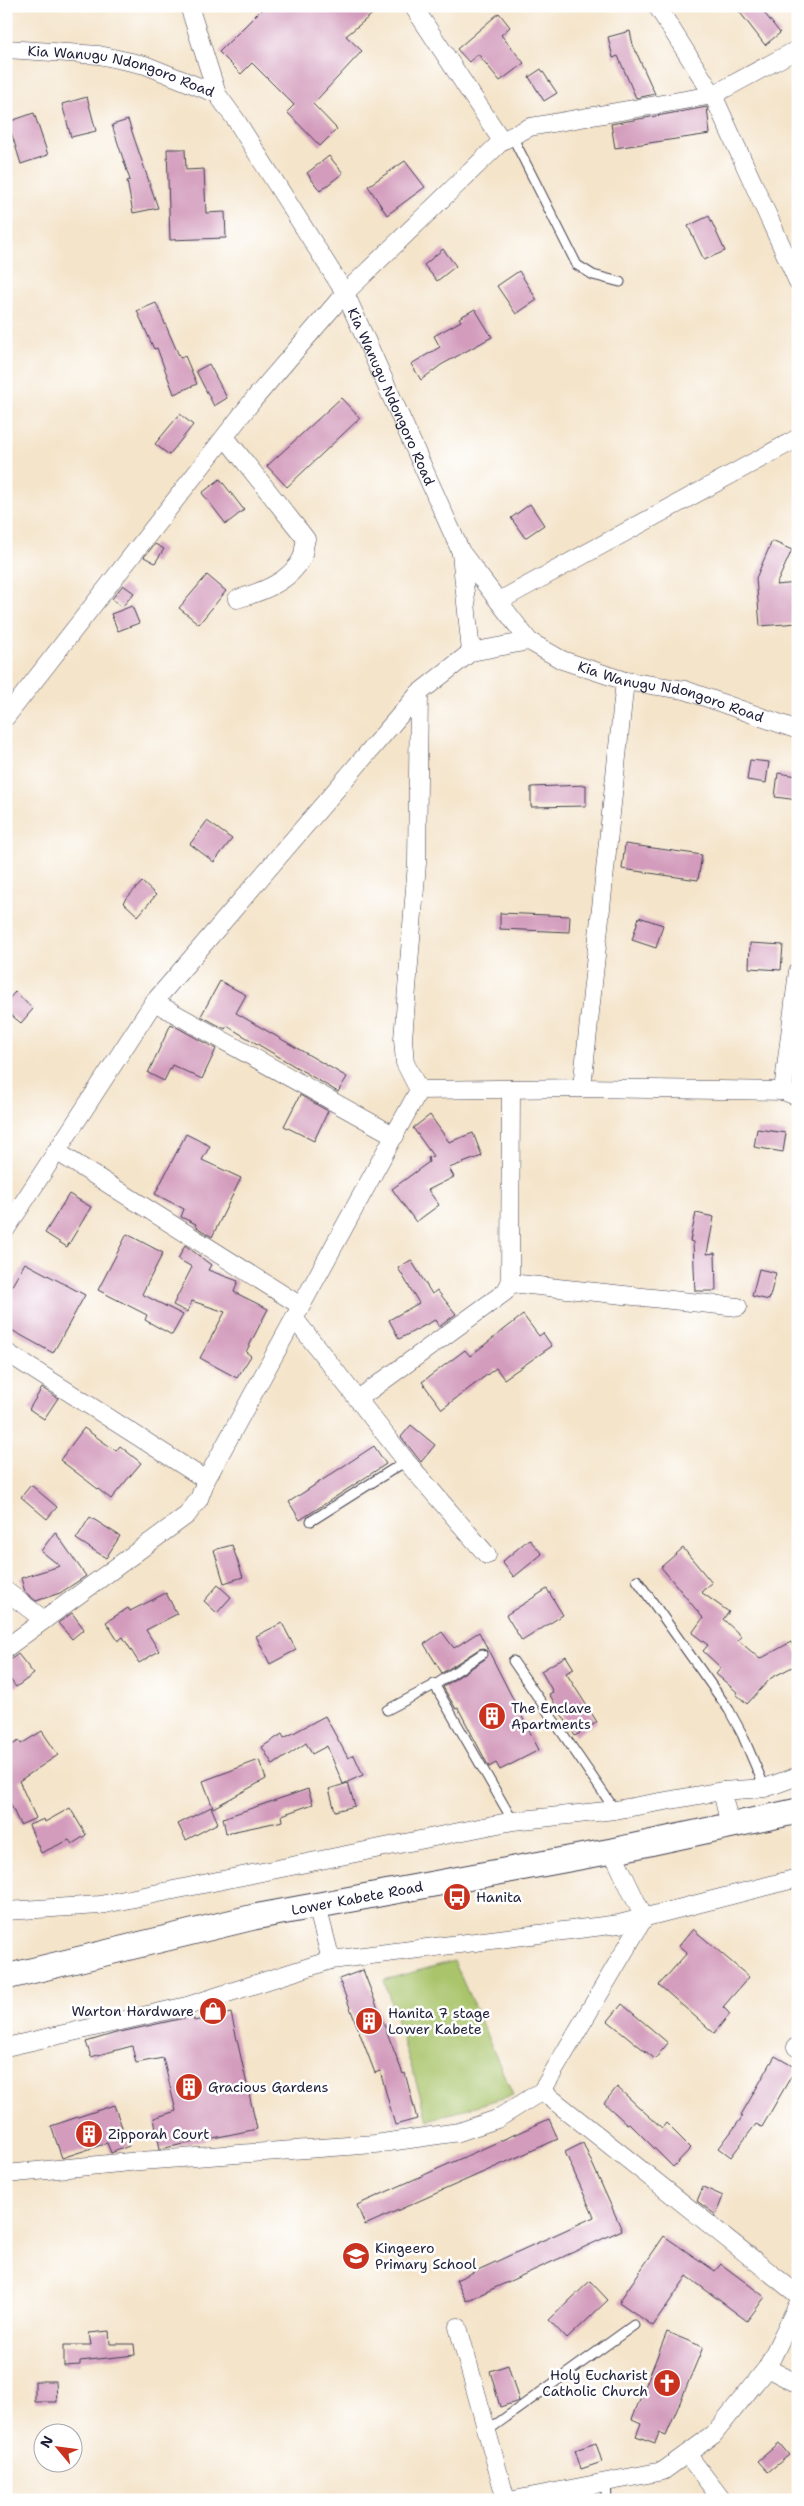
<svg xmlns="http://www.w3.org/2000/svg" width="804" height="2506" viewBox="0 0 804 2506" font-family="'Shantell Sans',sans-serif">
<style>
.green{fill:#a9c46a;stroke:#667352}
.building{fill:#d39bbc}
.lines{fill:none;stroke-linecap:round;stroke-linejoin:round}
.service-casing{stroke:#423f50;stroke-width:11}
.minor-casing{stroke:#423f50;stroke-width:19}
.secondary-casing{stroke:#423f50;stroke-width:27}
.service{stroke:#fff;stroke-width:9}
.minor{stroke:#fff;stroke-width:18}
.secondary{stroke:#fff;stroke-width:25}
.labels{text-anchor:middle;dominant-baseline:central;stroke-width:5;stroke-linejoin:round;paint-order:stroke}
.street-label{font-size:14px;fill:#22223b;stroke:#fff}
.poi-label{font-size:14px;fill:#22223b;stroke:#fff;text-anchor:start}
</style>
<rect width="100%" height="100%" fill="#fff"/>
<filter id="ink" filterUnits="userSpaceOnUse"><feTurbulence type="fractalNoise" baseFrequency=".02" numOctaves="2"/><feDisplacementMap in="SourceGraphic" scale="10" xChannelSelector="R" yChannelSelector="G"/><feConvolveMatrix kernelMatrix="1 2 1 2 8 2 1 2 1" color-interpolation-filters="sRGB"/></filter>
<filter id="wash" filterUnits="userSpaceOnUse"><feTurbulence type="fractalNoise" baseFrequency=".0096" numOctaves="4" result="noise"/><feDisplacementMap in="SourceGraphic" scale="20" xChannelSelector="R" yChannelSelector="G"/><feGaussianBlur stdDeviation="1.12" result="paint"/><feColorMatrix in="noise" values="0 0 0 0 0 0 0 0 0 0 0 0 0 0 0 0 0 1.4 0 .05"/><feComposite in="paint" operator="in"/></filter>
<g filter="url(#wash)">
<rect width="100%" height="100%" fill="#f4e4ca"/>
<polygon class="green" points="454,1961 513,2095 428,2120 384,1980"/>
<g id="blocks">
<g class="building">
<polygon points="265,6 382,6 346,36 362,51 313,104 337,129 320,146 287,112 294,105 252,63 241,74 219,52"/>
<polygon points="735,6 759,6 780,33 765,45"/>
<polygon points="499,13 510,27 501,35 524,63 500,81 478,54 469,62 457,49"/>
<polygon points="630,31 633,45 655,94 636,98 618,56 613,58 608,37"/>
<polygon points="541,69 557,93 544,101 529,77"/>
<polygon points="87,97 96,131 71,137 62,104"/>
<polygon points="707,107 710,134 615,148 611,124"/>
<polygon points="34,113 48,155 21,164 8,122"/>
<polygon points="128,120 158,208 133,213 127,181 130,180 112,125"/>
<polygon points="167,149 185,149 186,170 204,169 206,213 225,212 226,238 170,240"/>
<polygon points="329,156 343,173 320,191 307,173"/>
<polygon points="405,161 425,187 387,215 368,186"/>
<polygon points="709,216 725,251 704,260 688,226"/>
<polygon points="443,249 456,266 437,281 424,265"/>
<polygon points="519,271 537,300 516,314 497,286"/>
<polygon points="156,303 180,358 185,356 197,384 174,394 157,348 154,349 137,311"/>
<polygon points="475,309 492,337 441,365 421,380 411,364 440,347 434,336 461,321 459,318"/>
<polygon points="209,364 227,398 214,406 196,371"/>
<polygon points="341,398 360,418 287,487 267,466"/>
<polygon points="180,414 193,425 169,455 155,444"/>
<polygon points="220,479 244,510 226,524 202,493"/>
<polygon points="530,504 544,525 525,538 511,518"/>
<polygon points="772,541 792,550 776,585 798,583 798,623 760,626 756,578"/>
<polygon points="155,544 164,549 155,563 144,557"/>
<polygon points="207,575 226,591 199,624 179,608"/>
<polygon points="123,585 134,593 122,607 112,599"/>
<polygon points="132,606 139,623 118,631 111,614"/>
<polygon points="750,760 769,762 766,783 747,780"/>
<polygon points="778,773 798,776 798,800 775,797"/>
<polygon points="586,785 586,806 531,807 531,787"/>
<polygon points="207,821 232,839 214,862 190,844"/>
<polygon points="625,844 702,855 698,880 622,869"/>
<polygon points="142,882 156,895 138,916 123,902"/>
<polygon points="500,913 570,916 569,932 500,929"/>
<polygon points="639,917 663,925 656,948 632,940"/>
<polygon points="750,943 783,945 781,970 749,968"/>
<polygon points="220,981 246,995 236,1013 347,1077 338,1092 227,1026 225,1029 201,1016"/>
<polygon points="15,992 33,1009 21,1023 6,1011 6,1002"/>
<polygon points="171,1024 216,1049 202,1079 172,1065 164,1081 148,1073"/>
<polygon points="300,1095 328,1111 314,1141 284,1126"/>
<polygon points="430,1115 449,1142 473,1133 482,1156 449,1168 454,1177 428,1190 439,1205 416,1222 392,1189 429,1162 428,1158 433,1156 413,1128"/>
<polygon points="757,1129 786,1133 783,1152 754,1147"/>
<polygon points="186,1134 210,1146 202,1160 241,1178 212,1237 195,1226 196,1224 181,1217 184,1209 155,1194"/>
<polygon points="69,1194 91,1207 67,1247 45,1233"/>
<polygon points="696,1213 714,1217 707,1254 715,1253 716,1291 695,1291 693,1242 690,1241"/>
<polygon points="127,1234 163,1253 142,1294 183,1315 172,1335 145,1320 147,1315 98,1290"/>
<polygon points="185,1245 211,1265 208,1270 238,1281 234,1292 268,1309 246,1352 251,1356 237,1378 200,1358 225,1312 192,1301 187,1312 173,1305 192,1267 178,1259"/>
<polygon points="411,1260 432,1294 437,1290 456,1314 439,1327 435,1320 399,1339 389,1320 419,1303 398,1268"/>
<polygon points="25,1263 85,1295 53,1353 6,1327 6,1296"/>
<polygon points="759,1269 776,1273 769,1300 752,1296"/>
<polygon points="523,1315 539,1336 543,1333 552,1346 504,1379 496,1368 442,1409 422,1382 465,1350 470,1356"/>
<polygon points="42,1388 58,1398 44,1419 29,1409"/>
<polygon points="411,1425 435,1445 421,1462 401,1437"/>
<polygon points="84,1428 116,1451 120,1446 141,1463 111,1499 60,1460"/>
<polygon points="374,1446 386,1464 300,1520 289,1502"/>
<polygon points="31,1485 57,1507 47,1519 21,1497"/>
<polygon points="90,1517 120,1536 106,1558 76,1539"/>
<polygon points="55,1532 86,1576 60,1593 36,1601 25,1592 21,1578 60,1566 41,1551"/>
<polygon points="529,1539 542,1554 514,1577 502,1562"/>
<polygon points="232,1545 243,1577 224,1583 214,1550"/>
<polygon points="683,1548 712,1583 701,1592 729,1612 723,1619 741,1636 738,1640 760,1659 791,1642 798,1654 798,1664 771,1678 747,1704 736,1694 737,1692 716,1674 721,1668 703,1651 708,1645 692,1633 703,1618 661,1567"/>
<polygon points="218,1585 231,1597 217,1613 204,1601"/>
<polygon points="547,1589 563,1615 522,1641 506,1615"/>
<polygon points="166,1593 177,1614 146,1630 159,1651 139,1663 123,1637 118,1641 106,1622 128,1608 130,1611"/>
<polygon points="72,1613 84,1629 72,1639 58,1623"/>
<polygon points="282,1623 296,1650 270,1664 256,1636"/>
<polygon points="442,1632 454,1648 479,1632 539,1750 500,1770 496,1763 489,1767 458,1708 456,1709 443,1687 485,1659 487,1651 484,1648 479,1649 442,1673 424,1644"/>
<polygon points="18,1654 34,1674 16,1687 6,1674 6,1663"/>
<polygon points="566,1656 574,1669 566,1673 597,1722 575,1736 549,1694 553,1692 541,1671"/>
<polygon points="325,1716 348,1758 354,1755 363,1775 343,1784 327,1746 312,1754 306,1743 273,1765 262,1747 282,1734 284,1738"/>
<polygon points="42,1731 58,1755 19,1781 36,1818 20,1825 6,1794 6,1748 19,1741 21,1744"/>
<polygon points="259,1760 266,1779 213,1808 203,1781"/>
<polygon points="348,1783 355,1806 335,1811 329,1789"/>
<polygon points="308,1789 313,1804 282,1815 283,1821 226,1833 223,1818"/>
<polygon points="211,1807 218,1823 186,1840 178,1824"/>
<polygon points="70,1808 86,1835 72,1844 69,1840 41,1853 29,1825 44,1819 45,1822"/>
<polygon points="693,1929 749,1977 723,2007 730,2014 714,2033 659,1985 687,1953 679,1946"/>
<polygon points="363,1970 403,2074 405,2073 417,2119 395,2125 380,2071 375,2073 339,1979"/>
<polygon points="622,2004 668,2043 655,2059 608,2021"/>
<polygon points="231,2013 257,2129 160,2149 154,2118 176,2111 163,2058 136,2063 132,2046 91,2057 86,2042 116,2033 193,2016 194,2021"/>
<polygon points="775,2056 796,2068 762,2127 756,2124 731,2157 719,2148 743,2116 741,2115"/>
<polygon points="617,2087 662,2128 666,2123 691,2148 673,2167 629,2123 627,2124 604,2103"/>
<polygon points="114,2105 129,2146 111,2153 107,2143 62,2158 51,2126"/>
<polygon points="549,2119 558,2139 365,2225 357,2205"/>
<polygon points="583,2143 622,2230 466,2301 456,2280 594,2217 565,2152"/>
<polygon points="703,2187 723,2196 716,2215 697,2201"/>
<polygon points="664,2236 715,2271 721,2264 765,2297 747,2321 687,2276 653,2326 619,2302"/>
<polygon points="590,2281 608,2300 567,2339 549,2320"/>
<polygon points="109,2331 110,2344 134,2344 135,2355 80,2361 80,2365 64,2366 64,2345 91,2345 89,2333"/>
<polygon points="667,2332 703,2347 666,2436 659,2433 655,2443 636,2436 641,2423 632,2419"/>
<polygon points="508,2365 519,2401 500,2407 490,2371"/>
<polygon points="35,2381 56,2381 57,2402 35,2402"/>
<polygon points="596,2443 602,2462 581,2469 575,2450"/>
<polygon points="779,2443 789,2455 768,2472 758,2461"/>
</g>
</g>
</g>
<g filter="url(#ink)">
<use href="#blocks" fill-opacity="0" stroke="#423f50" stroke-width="1"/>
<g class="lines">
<g class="service-casing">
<g id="service">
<polyline points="512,136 577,265 593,275 620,282"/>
<polyline points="311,1521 406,1461"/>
<polyline points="637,1580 729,1710 742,1734 765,1788"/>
<polyline points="513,1661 615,1810"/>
<polyline points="434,1684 513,1821"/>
<polyline points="387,1710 438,1683 482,1654"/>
<polyline points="487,2431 634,2325"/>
<polyline points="606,2482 607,2500"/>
</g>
</g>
<g class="minor-casing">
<g id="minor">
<polyline points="189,6 217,94"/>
<polyline points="413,6 502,141"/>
<polyline points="657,6 713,95 798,282"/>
<polyline points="797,6 798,8"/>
<path id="s1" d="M 6,49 L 99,55 L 145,65 L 217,94 L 236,120 L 345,293 L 461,552 L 529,641 L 562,660 L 625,681 L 685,690 L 798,730"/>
<path d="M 225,437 L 306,539 C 304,545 304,553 302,558 C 290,582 261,592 237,599"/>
<polyline points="499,601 798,438"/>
<polyline points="471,652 529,641"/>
<polyline points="419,693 417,863 403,1039 405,1063 419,1090"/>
<polyline points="6,717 254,399 345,293 502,141 530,127 713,95 798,49"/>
<polyline points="154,1002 395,1136"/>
<polyline points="582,1088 625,681"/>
<polyline points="783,1091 798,971"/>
<polyline points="56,1151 301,1306"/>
<polyline points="6,1229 154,1002 419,693 471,652 461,553"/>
<polyline points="510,1283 738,1307"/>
<polyline points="294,1318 406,1461 487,1555"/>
<polyline points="6,1352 206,1480"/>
<polyline points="358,1399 505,1292 510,1283 511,1089"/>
<polyline points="6,1591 44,1620"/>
<polyline points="6,1648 187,1515 199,1499 206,1480 419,1090 582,1088 783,1091 798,1097"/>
<polyline points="730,1826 722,1791 765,1788 798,1776"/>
<polyline points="612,1851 644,1918 542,2091 798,2295"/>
<polyline points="317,1906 331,1960"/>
<polyline points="6,1911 100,1905 513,1821 615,1810 722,1791"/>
<polyline points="6,2047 187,2006 331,1960 619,1924 798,1878"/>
<polyline points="796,2047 798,2048"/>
<polyline points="6,2174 140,2161 375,2144 459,2132 497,2119 542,2091"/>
<polyline points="458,2327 506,2500"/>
<polyline points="767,2368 798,2384"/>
<polyline points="687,2454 722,2500"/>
<polyline points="514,2500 663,2471 713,2435 767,2368 798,2304"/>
</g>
</g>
<g class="secondary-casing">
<g id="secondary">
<path id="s2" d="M 6,1977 L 254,1917 L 612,1851 L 798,1811"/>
</g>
</g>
<use href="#service" class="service"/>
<use href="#minor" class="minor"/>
<use href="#secondary" class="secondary"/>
</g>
</g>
<defs>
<g id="building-disc" transform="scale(1.4375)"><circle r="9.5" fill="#c8321e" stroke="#fff"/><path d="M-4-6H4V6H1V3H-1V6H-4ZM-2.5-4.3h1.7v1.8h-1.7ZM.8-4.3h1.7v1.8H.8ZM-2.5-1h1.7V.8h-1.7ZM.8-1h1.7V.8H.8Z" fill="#fff"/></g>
<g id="bus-disc" transform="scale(1.4375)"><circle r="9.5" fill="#c8321e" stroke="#fff"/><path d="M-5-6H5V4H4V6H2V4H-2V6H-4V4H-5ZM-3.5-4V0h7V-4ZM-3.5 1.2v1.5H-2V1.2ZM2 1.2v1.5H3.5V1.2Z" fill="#fff"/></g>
<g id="shop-disc" transform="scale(1.4375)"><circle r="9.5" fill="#c8321e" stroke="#fff"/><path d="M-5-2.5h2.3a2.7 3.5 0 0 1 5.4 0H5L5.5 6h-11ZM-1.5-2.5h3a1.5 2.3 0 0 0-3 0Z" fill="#fff"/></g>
<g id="school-disc" transform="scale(1.4375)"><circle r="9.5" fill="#c8321e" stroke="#fff"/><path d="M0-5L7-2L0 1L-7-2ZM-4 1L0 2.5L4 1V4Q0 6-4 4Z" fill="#fff"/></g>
<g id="church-disc" transform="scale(1.4375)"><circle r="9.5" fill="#c8321e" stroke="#fff"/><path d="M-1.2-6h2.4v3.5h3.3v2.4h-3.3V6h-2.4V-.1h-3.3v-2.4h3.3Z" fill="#fff"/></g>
</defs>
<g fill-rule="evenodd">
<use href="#building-disc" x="492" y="1716"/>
<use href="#bus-disc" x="457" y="1897"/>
<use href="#shop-disc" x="213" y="2011"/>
<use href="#building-disc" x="369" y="2021"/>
<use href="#building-disc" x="189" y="2087"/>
<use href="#building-disc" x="89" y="2134"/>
<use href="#school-disc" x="356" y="2256"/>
<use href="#church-disc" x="667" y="2383"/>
</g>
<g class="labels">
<g class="street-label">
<text stroke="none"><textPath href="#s1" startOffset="118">Kia Wanugu Ndongoro Road</textPath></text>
<text stroke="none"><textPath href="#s1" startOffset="568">Kia Wanugu Ndongoro Road</textPath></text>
<text stroke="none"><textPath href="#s1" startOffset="1002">Kia Wanugu Ndongoro Road</textPath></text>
<text stroke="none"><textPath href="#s2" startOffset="360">Lower Kabete Road</textPath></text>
</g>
<g class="poi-label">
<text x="511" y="1708">The Enclave<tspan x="511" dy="16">Apartments</tspan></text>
<text x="476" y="1897">Hanita</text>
<text x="194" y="2011" text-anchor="end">Warton Hardware</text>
<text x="388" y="2013">Hanita 7 stage<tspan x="388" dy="16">Lower Kabete</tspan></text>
<text x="208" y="2087">Gracious Gardens</text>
<text x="108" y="2134">Zipporah Court</text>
<text x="375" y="2248">Kingeero<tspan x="375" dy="16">Primary School</tspan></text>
<text x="648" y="2375" text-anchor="end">Holy Eucharist<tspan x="648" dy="16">Catholic Church</tspan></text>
</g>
</g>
<rect width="804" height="2506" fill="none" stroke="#fff" stroke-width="25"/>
<g transform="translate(58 2448) rotate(299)"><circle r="24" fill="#ffffff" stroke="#a7a7b1"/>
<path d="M0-4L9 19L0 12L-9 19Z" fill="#c8321e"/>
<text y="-8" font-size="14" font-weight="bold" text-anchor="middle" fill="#22223b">N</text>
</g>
</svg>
